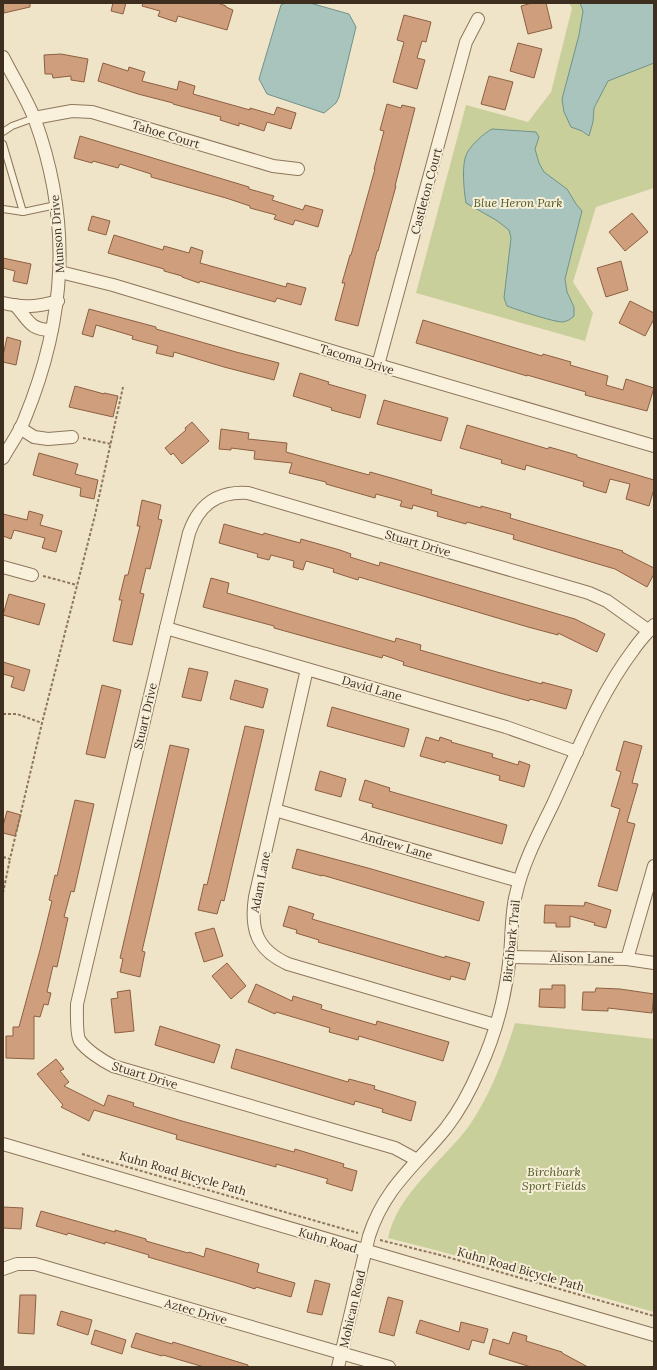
<svg xmlns="http://www.w3.org/2000/svg" width="657" height="1370" viewBox="0 0 657 1370" font-family="Lora,serif">
<style>
.green{fill:#c9cf9b}
.water{fill:#a9c4bc;stroke:#6f938a}
.building{fill:#cf9f7d;stroke:#8d5f41}
.lines{fill:none;stroke-linecap:round;stroke-linejoin:round}
.lane-casing{stroke:#8d765c;stroke-width:8}
.street-casing{stroke:#8d765c;stroke-width:14}
.path{stroke:#8d765c;stroke-width:2;stroke-dasharray:3 2;stroke-linecap:butt}
.lane{stroke:#faf1dc;stroke-width:6}
.street{stroke:#faf1dc;stroke-width:12}
.labels{text-anchor:middle;dominant-baseline:central;stroke-width:4;stroke-linejoin:round;paint-order:stroke}
.street-label{font-size:12px;fill:#3d2e20;stroke:#f7eed8}
.park-label{font-size:12px;font-style:italic;fill:#4d5a26;stroke:#f7eed8}
</style>
<rect width="100%" height="100%" fill="#f0e4c8"/>
<g class="green">
<polygon points="569,3 654,3 654,188 596,207 573,282 593,313 585,341 416,293 466,105 528,122 551,92 572,8"/>
<path d="M 515,1023 L 654,1039 L 654,1312 L 439,1251 L 388,1238 C 397,1194 443,1161 469,1126 C 490,1095 504,1059 515,1023 Z"/>
</g>
<g class="water">
<polygon points="285,3 310,3 349,14 356,27 339,97 336,103 324,113 267,94 259,79 281,5"/>
<polygon points="580,3 654,3 654,63 608,81 594,108 593,122 589,136 582,131 571,127 564,112 562,99 579,35 583,11"/>
<path d="M 492,129 L 536,132 L 539,137 L 535,149 L 539,163 L 544,172 L 567,189 L 576,204 L 582,211 L 565,279 L 567,292 L 574,307 L 574,316 C 571,319 568,321 563,322 C 553,322 518,310 507,306 L 504,298 L 511,238 L 509,230 L 496,220 L 466,203 C 464,191 461,164 467,153 C 472,144 483,134 492,129 Z"/>
</g>
<g class="building">
<polygon points="3,3 30,3 30,7 4,13"/>
<polygon points="113,3 126,3 123,14 111,11"/>
<polygon points="143,3 218,3 226,6 226,7 233,10 227,30 178,16 176,22 158,16 160,11 142,6"/>
<polygon points="532,3 546,3 552,28 528,34 521,6"/>
<polygon points="404,15 431,22 426,42 422,41 417,58 425,60 417,89 393,82 404,42 397,40"/>
<polygon points="518,43 542,49 534,78 510,71"/>
<polygon points="61,54 88,59 84,82 71,80 71,76 53,78 52,74 45,74 44,55"/>
<polygon points="103,63 128,71 129,67 145,72 142,81 177,90 179,81 195,86 193,94 250,110 250,108 274,115 277,107 296,113 291,129 267,122 264,131 239,123 239,126 220,120 221,117 173,104 173,103 138,94 98,81"/>
<polygon points="489,76 513,82 505,110 481,104"/>
<polygon points="387,104 401,108 402,105 415,108 395,186 396,186 378,251 377,251 358,326 335,320 345,283 342,283 350,255 351,255 375,169 374,169 384,131 380,130"/>
<polygon points="80,136 249,187 249,189 274,196 272,200 303,210 305,205 323,210 318,227 295,220 293,225 274,219 276,215 250,208 250,206 226,198 151,177 151,174 120,164 118,168 93,161 92,163 74,158"/>
<polygon points="632,213 648,232 625,251 609,232"/>
<polygon points="92,216 110,221 106,235 88,230"/>
<polygon points="114,235 163,250 164,246 189,253 191,247 203,251 200,263 286,287 287,283 306,288 301,305 277,298 275,302 200,281 199,283 182,277 182,276 164,271 164,269 108,253"/>
<polygon points="3,258 31,264 27,284 13,281 15,271 3,268"/>
<polygon points="621,261 628,290 606,297 597,268"/>
<polygon points="630,301 654,313 654,319 645,336 619,323"/>
<polygon points="89,309 156,327 156,329 236,352 279,363 274,380 224,367 174,352 173,357 156,353 158,346 132,339 133,336 96,325 93,337 82,334"/>
<polygon points="423,320 542,356 543,354 571,362 570,365 608,376 606,385 623,390 626,379 654,388 647,411 585,395 586,392 527,375 527,376 416,343"/>
<polygon points="7,337 21,341 16,365 3,362 3,356"/>
<polygon points="300,373 329,382 328,384 366,395 360,418 331,410 332,408 293,396"/>
<polygon points="75,386 104,394 104,393 118,396 113,417 69,407"/>
<polygon points="384,400 448,418 441,441 377,424"/>
<polygon points="192,422 209,441 182,464 173,453 171,455 165,448 186,430 185,428"/>
<polygon points="467,425 548,449 549,447 577,455 577,457 654,480 654,489 649,506 626,499 630,484 610,479 606,493 583,486 584,482 526,465 525,470 501,463 502,460 460,448"/>
<polygon points="221,429 249,433 248,439 287,443 286,452 369,475 370,472 395,479 432,490 431,494 481,508 481,506 511,514 510,518 623,551 622,552 654,568 654,574 647,587 615,569 513,539 514,535 467,522 466,524 437,516 438,512 413,505 412,509 400,506 402,501 376,494 375,498 326,484 326,482 289,473 292,463 254,459 255,451 231,448 231,450 219,449"/>
<polygon points="39,453 78,464 75,474 98,480 94,499 80,496 81,488 33,475"/>
<polygon points="142,500 161,505 158,519 162,520 150,569 146,568 140,593 144,594 132,645 113,641 122,600 119,600 125,575 128,575 140,526 137,526"/>
<polygon points="29,511 43,515 40,525 62,531 56,552 42,548 45,538 14,530 11,539 3,536 3,514 27,520"/>
<polygon points="224,524 263,535 264,533 300,543 301,539 340,550 351,554 350,557 379,566 380,562 575,619 605,634 597,652 558,633 558,635 528,627 359,577 358,580 333,572 334,569 306,561 303,570 293,567 294,561 271,555 269,560 257,557 258,554 219,543"/>
<polygon points="211,578 229,583 227,593 395,642 396,638 421,645 420,650 497,672 542,684 542,682 572,690 566,709 530,699 529,701 500,693 403,665 404,662 383,655 382,658 274,628 274,626 203,607"/>
<polygon points="9,594 45,604 39,625 3,615"/>
<polygon points="3,662 30,670 24,691 11,687 14,677 3,674"/>
<polygon points="189,668 208,672 201,701 182,697"/>
<polygon points="235,680 268,689 263,708 230,699"/>
<polygon points="102,685 121,690 105,758 86,754"/>
<polygon points="332,707 409,729 404,747 327,726"/>
<polygon points="245,726 264,730 224,901 221,900 217,914 198,910 204,884 207,885"/>
<polygon points="426,737 439,741 440,737 452,741 451,742 493,754 492,757 518,765 519,761 530,765 524,787 499,780 500,776 446,761 445,763 420,756"/>
<polygon points="624,741 642,746 632,783 638,784 627,822 635,824 617,891 598,886 620,809 611,806 621,772 616,770"/>
<polygon points="170,745 189,749 142,951 145,952 140,977 120,972 123,959 120,958"/>
<polygon points="320,771 346,779 341,797 315,790"/>
<polygon points="365,780 390,788 389,791 507,825 502,844 372,807 373,804 359,800"/>
<polygon points="75,800 94,804 74,892 71,891 64,917 68,918 57,967 53,966 47,992 51,993 48,1005 44,1004 40,1017 34,1016 34,1059 6,1058 6,1036 13,1036 13,1027 19,1027 40,950 52,901 49,900 55,875 57,876"/>
<polygon points="7,811 21,815 15,836 3,833 3,826"/>
<polygon points="297,849 368,868 484,902 479,921 322,875 322,876 292,868"/>
<polygon points="585,902 611,910 606,928 594,925 595,923 570,916 570,927 556,927 556,923 544,923 545,905 584,906"/>
<polygon points="289,906 314,914 312,919 445,958 445,956 470,963 465,980 451,976 450,980 318,942 319,940 296,933 297,930 283,926"/>
<polygon points="214,928 223,956 204,962 195,933"/>
<polygon points="227,963 246,986 231,999 212,976"/>
<polygon points="256,984 292,1001 293,996 322,1005 321,1009 376,1025 377,1021 449,1042 443,1061 359,1036 358,1040 329,1032 330,1028 276,1012 275,1014 248,1002"/>
<polygon points="552,985 565,985 565,1008 539,1007 540,989 552,989"/>
<polygon points="596,988 620,989 654,994 652,1013 608,1008 608,1011 582,1010 583,992 595,992"/>
<polygon points="130,990 134,1031 115,1033 111,999 118,998 117,992"/>
<polygon points="160,1026 220,1045 214,1063 155,1045"/>
<polygon points="236,1049 348,1082 349,1079 375,1086 374,1089 416,1102 411,1121 382,1112 383,1109 355,1101 354,1105 231,1068"/>
<polygon points="56,1059 64,1069 60,1071 69,1082 64,1086 104,1106 108,1095 134,1103 133,1106 182,1121 294,1152 295,1149 344,1164 343,1167 357,1171 352,1191 326,1183 328,1179 276,1164 276,1167 176,1139 177,1135 94,1110 89,1121 61,1107 63,1105 37,1074"/>
<polygon points="3,1207 23,1208 21,1229 3,1228"/>
<polygon points="41,1211 115,1232 115,1230 146,1239 146,1241 188,1253 189,1252 204,1257 206,1248 259,1264 257,1272 295,1283 291,1297 256,1287 255,1289 237,1283 148,1257 149,1255 105,1242 105,1244 68,1233 67,1235 36,1226"/>
<polygon points="315,1280 330,1284 322,1315 307,1312"/>
<polygon points="20,1295 36,1295 34,1334 18,1333"/>
<polygon points="388,1297 403,1301 394,1336 379,1332"/>
<polygon points="61,1311 92,1320 88,1335 57,1325"/>
<polygon points="420,1320 459,1332 461,1322 488,1329 484,1343 472,1340 469,1350 416,1333"/>
<polygon points="95,1330 126,1340 122,1354 91,1344"/>
<polygon points="513,1332 527,1336 526,1341 562,1352 562,1353 588,1367 531,1367 489,1354 493,1339 509,1344"/>
<polygon points="136,1333 172,1344 173,1342 248,1365 248,1367 204,1367 163,1355 162,1356 131,1347"/>
</g>
<g class="lines">
<g class="lane-casing">
<g id="lane">
<polyline points="3,132 12,126 34,118"/>
<polyline points="3,144 23,212"/>
<polyline points="3,209 23,212 56,205"/>
</g>
</g>
<g class="street-casing">
<g id="street">
<path d="M 3,57 C 13,77 27,99 35,120 C 72,222 66,318 25,418 C 20,432 10,445 3,458"/>
<polyline points="34,118 72,111 92,112 273,166 298,169"/>
<polyline points="60,272 113,285 378,365 654,446"/>
<path d="M 3,303 C 24,308 37,307 58,301"/>
<path d="M 15,305 C 29,320 29,330 52,330"/>
<polyline points="378,365 466,42 478,19"/>
<polyline points="20,428 34,437 48,439 72,437"/>
<polyline points="3,567 32,575"/>
<polyline points="166,628 506,727 577,752"/>
<path d="M 307,669 L 255,897 C 250,930 257,950 288,964 L 495,1025"/>
<polyline points="275,810 519,881"/>
<polyline points="510,957 627,959 654,963"/>
<polyline points="627,959 654,866"/>
<polyline points="3,1144 654,1335"/>
<path d="M 417,1160 L 395,1148 L 113,1066 C 103,1061 86,1050 80,1041 C 76,1035 77,1012 77,1004 L 166,628 L 189,533 C 199,504 218,491 248,493 L 589,593 L 607,601 L 649,631"/>
<polyline points="3,1269 17,1264 35,1264 389,1367"/>
<path d="M 338,1367 L 369,1236 C 385,1187 415,1166 446,1128 C 460,1110 471,1089 480,1068 C 496,1033 506,994 510,955 C 512,935 511,913 516,894 C 523,862 539,833 553,804 C 577,752 599,695 634,649 C 640,640 647,633 654,625"/>
</g>
</g>
<g class="path">
<polyline points="83,438 111,444"/>
<polyline points="43,576 77,585"/>
<polyline points="3,714 17,714 42,723"/>
<polyline points="3,857 10,859 42,723 95,515 123,387"/>
<polyline points="3,893 10,859"/>
<polyline points="82,1154 358,1233"/>
<polyline points="380,1240 440,1255 654,1316"/>
</g>
<use href="#lane" class="lane"/>
<use href="#street" class="street"/>
</g>
<g class="labels">
<g class="street-label">
<text transform="translate(166 134) rotate(17)">Tahoe Court</text>
<text transform="translate(426 191) rotate(-75)">Castleton Court</text>
<text transform="translate(57 234) rotate(-94)">Munson Drive</text>
<text transform="translate(357 359) rotate(17)">Tacoma Drive</text>
<text transform="translate(418 543) rotate(16)">Stuart Drive</text>
<text transform="translate(372 688) rotate(16)">David Lane</text>
<text transform="translate(145 716) rotate(-77)">Stuart Drive</text>
<text transform="translate(397 845) rotate(16)">Andrew Lane</text>
<text transform="translate(260 882) rotate(-79)">Adam Lane</text>
<text transform="translate(511 941) rotate(-84)">Birchbark Trail</text>
<text transform="translate(582 958) rotate(1)">Alison Lane</text>
<text transform="translate(145 1075) rotate(17)">Stuart Drive</text>
<text transform="translate(183 1173) rotate(16)">Kuhn Road Bicycle Path</text>
<text transform="translate(328 1240) rotate(17)">Kuhn Road</text>
<text transform="translate(521 1269) rotate(16)">Kuhn Road Bicycle Path</text>
<text transform="translate(352 1309) rotate(-77)">Mohican Road</text>
<text transform="translate(196 1311) rotate(16)">Aztec Drive</text>
</g>
<g class="park-label">
<text x="518" y="202">Blue Heron Park</text>
<text x="554" y="1171">Birchbark<tspan x="554" dy="14">Sport Fields</tspan></text>
</g>
</g>
<rect width="657" height="1370" fill="none" stroke="#3d2e20" stroke-width="8"/>
</svg>
